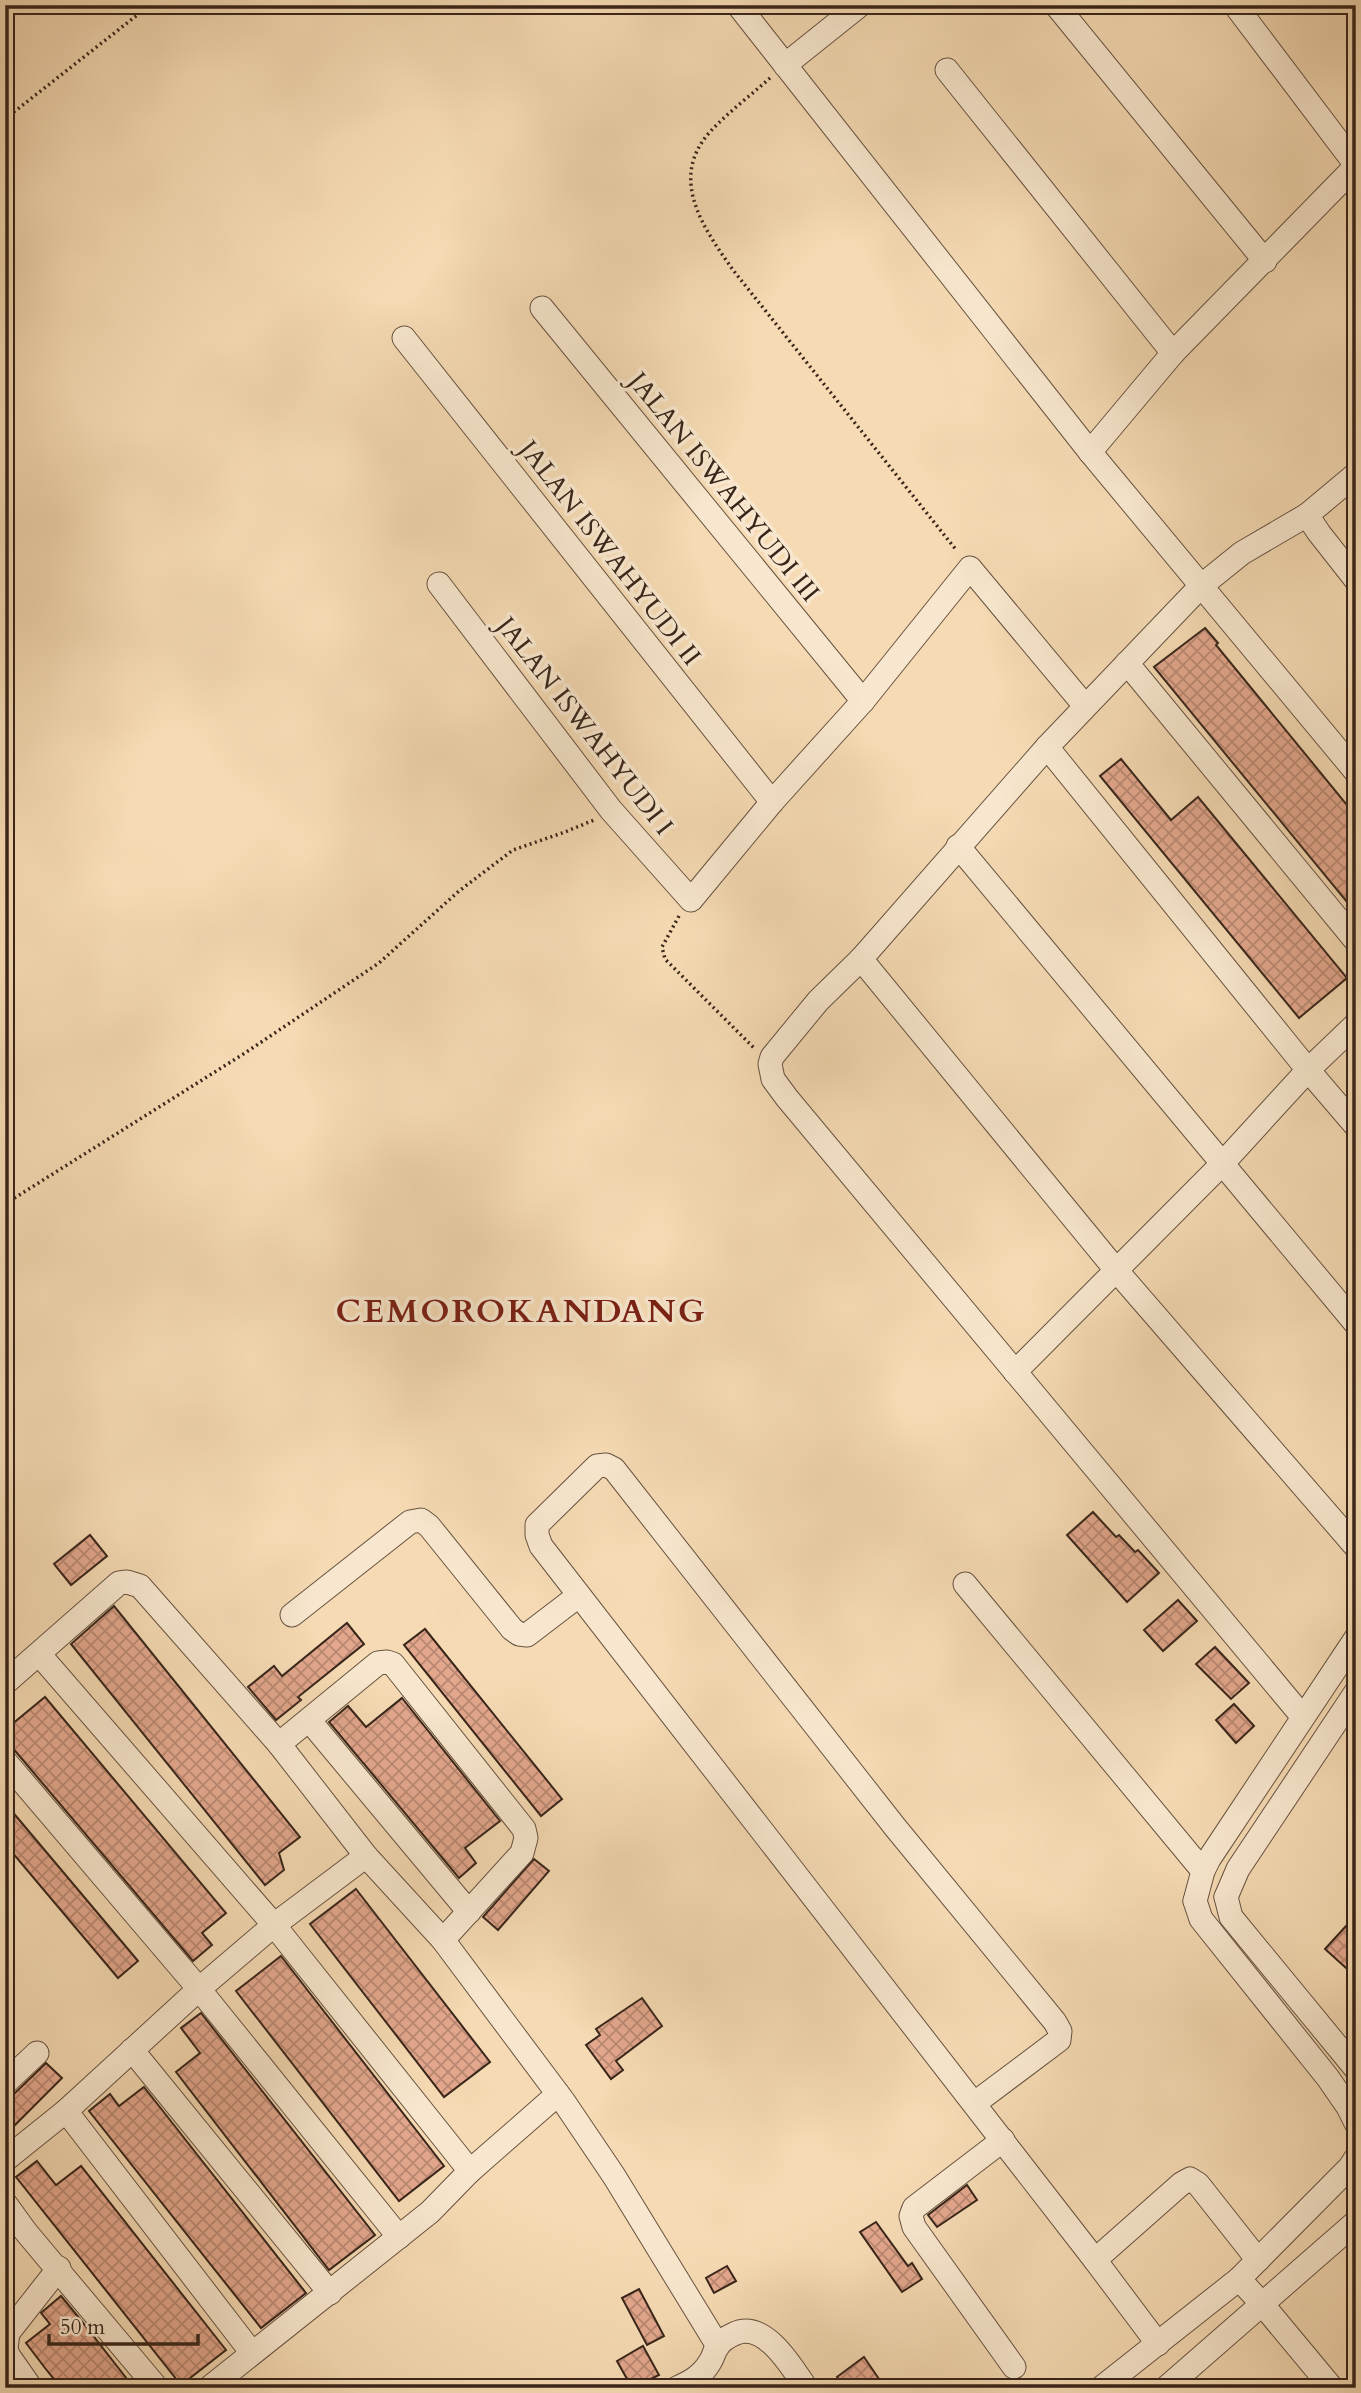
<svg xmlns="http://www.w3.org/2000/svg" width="1361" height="2393" viewBox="0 0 1361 2393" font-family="Cardo,serif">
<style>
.building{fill:url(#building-cross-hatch);stroke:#38251a;stroke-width:2}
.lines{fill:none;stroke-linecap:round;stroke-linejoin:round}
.minor-casing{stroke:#675240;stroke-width:25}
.path{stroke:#38251a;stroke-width:3.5;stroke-dasharray:2 3.5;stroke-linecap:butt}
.minor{stroke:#f8e7ce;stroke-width:23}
.labels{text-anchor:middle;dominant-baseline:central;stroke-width:7;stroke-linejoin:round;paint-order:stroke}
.street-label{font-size:26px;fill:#38251a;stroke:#f8e7ce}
.district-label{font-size:33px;font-weight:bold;letter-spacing:2px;fill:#7a1f14;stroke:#f8e7ce}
</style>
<defs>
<pattern id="building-cross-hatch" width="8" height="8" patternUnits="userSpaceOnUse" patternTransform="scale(1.75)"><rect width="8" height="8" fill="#e3a78d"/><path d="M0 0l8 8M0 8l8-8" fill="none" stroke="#b98872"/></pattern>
</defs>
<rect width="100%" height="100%" fill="#f5dab3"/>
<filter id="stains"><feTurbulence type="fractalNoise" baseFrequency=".00286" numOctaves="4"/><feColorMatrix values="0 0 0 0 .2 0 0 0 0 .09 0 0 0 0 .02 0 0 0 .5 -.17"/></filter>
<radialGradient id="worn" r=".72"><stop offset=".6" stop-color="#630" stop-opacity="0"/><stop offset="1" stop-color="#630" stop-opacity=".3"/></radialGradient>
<g class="building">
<polygon points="1205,628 1218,643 1216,645 1356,816 1356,913 1154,667"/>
<polygon points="1121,759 1171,820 1198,797 1347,978 1299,1018 1100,776"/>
<polygon points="1093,1512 1116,1537 1119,1535 1135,1552 1138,1550 1159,1573 1127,1602 1067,1535"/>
<polygon points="90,1535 107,1556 71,1585 54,1564"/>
<polygon points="1178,1600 1197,1621 1163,1651 1144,1630"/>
<polygon points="114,1606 300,1837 279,1853 284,1870 265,1885 71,1644"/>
<polygon points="347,1623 364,1644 298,1697 301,1700 276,1720 248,1687 274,1666 282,1676"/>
<polygon points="425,1629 562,1799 541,1816 404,1645"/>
<polygon points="1215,1647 1249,1683 1231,1699 1196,1664"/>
<polygon points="45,1697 226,1913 202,1933 212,1945 193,1961 5,1739 5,1730"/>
<polygon points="402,1698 500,1821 465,1848 476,1863 459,1878 329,1722 348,1706 366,1727"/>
<polygon points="1234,1704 1254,1726 1236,1743 1216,1720"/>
<polygon points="5,1803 138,1961 118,1978 5,1844"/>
<polygon points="534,1859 549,1871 498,1930 483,1917"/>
<polygon points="356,1889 490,2062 444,2097 310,1924"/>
<polygon points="1356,1915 1356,1977 1325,1949"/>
<polygon points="281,1956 444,2166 399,2201 236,1991"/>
<polygon points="642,1998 662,2026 616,2061 623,2070 611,2079 586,2045 600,2035 596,2029"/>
<polygon points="201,2013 375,2235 329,2270 176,2072 200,2053 181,2028"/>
<polygon points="46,2063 62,2078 5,2135 5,2097 15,2093"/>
<polygon points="144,2087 306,2293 261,2328 89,2111 110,2094 119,2106"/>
<polygon points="37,2161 56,2185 81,2166 226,2350 181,2385 16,2177"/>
<polygon points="967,2185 977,2200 937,2227 928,2215"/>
<polygon points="876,2222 908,2266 912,2263 922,2279 902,2292 860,2232"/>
<polygon points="727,2266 736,2281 714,2293 706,2278"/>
<polygon points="639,2289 664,2336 647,2345 622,2298"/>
<polygon points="61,2296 80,2319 134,2388 61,2388 45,2368 26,2343 50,2324 41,2313"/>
<polygon points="643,2346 659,2375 632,2388 617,2361"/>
<polygon points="864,2357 879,2379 867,2388 844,2388 837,2377"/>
</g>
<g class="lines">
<g class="minor-casing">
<g id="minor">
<polyline points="738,5 1090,452 1356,772"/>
<polyline points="1056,5 1265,261"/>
<polyline points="1235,5 1356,165"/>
<polyline points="785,65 860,5"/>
<polyline points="947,70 1173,353"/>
<polyline points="542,308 863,701"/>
<polyline points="404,338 772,802"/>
<polyline points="1090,452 1173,353 1356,166"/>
<polyline points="1356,474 1307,515 1319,533 1356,580"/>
<polyline points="439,584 611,810 691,900 772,802 863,701 970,568 1085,706"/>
<polyline points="1127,663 1356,941"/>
<polyline points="1047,747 1308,1070 1356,1126"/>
<polyline points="958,846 1356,1324"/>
<polyline points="861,959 1116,1270 1356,1547"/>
<polyline points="1015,1372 1223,1163 1308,1070 1356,1024"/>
<polyline points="965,1584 1203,1871"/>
<polyline points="292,1615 410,1522 421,1520 429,1526 512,1629 519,1634 527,1635 578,1596"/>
<polyline points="39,1654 274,1925 470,2171"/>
<polyline points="5,1683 119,1583 127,1582 140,1586 279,1744 366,1856 443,1940 564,2102 614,2176 718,2346"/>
<polyline points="1302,1716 787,1098 773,1079 770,1064 772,1057 818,1001 861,959 1047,747 1201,586 1242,553 1307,515"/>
<polyline points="309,1720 469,1912"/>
<polyline points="279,1744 378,1663 387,1662 393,1664 524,1829 526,1838 522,1853 443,1940"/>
<polyline points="5,1761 199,1989 274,1925 366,1856"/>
<polyline points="1226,1897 1238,1869 1356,1692"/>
<polyline points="1226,1897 1231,1917 1356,2069"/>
<polyline points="1195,1901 1203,1871 1209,1859 1356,1638"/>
<polyline points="1195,1901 1201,1919 1328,2078 1348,2107 1356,2123"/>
<polyline points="132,2050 330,2293"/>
<polyline points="5,2083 37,2053"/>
<polyline points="975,2103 1059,2040 1060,2031 1055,2022 895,1827 614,1469 606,1465 597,1466 537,1525 537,1535 541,1546 1095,2260"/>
<polyline points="66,2111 252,2353"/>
<polyline points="1003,2140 914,2208 911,2216 914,2227 1014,2367"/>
<polyline points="5,2160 66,2111 199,1989 399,2237"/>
<polyline points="5,2203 26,2232 157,2388"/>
<polyline points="1239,2279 1263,2305 1332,2388"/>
<polyline points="1158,2344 1095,2260 1181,2184 1190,2179 1198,2184 1258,2260"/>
<polyline points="31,2388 8,2355 6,2348 8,2333 59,2268"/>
<polyline points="209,2388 430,2212 470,2171 558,2094"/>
<path d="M 677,2388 C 690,2382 702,2376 710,2362 C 713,2358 714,2352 717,2347 C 721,2341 727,2337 734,2334 C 764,2319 792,2367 806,2388"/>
<polyline points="1101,2388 1239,2279 1350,2167 1356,2158"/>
<polyline points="1166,2388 1356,2222"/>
</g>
</g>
<g class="path">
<path d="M 770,78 C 750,96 727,113 709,133 C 668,180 705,230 733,270 L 957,551"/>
<polyline points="5,119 150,5"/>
<polyline points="679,916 662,947 665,959 754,1048"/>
<polyline points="5,1204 245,1053 379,963 459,891 513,850 565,832 594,820"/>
</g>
<use href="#minor" class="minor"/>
</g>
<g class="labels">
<g class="street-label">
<text transform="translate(724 487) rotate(51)">JALAN ISWAHYUDI III</text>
<text transform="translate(610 553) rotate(52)">JALAN ISWAHYUDI II</text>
<text transform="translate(585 726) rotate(52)">JALAN ISWAHYUDI I</text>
</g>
<g class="district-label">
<text x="521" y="1311">CEMOROKANDANG</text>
</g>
</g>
<rect width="1361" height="2393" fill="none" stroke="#f5dab3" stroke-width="28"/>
<rect x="7" y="7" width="1347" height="2379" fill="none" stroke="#38251a" stroke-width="3.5"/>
<rect x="14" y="14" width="1333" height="2365" fill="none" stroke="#38251a" stroke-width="2"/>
<path d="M49 2334v10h149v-10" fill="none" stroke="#38251a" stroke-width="3.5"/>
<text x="60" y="2334" font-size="21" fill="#38251a" stroke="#f8e7ce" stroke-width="5" paint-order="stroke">50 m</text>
<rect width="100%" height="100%" filter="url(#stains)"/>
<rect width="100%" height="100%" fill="url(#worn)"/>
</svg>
